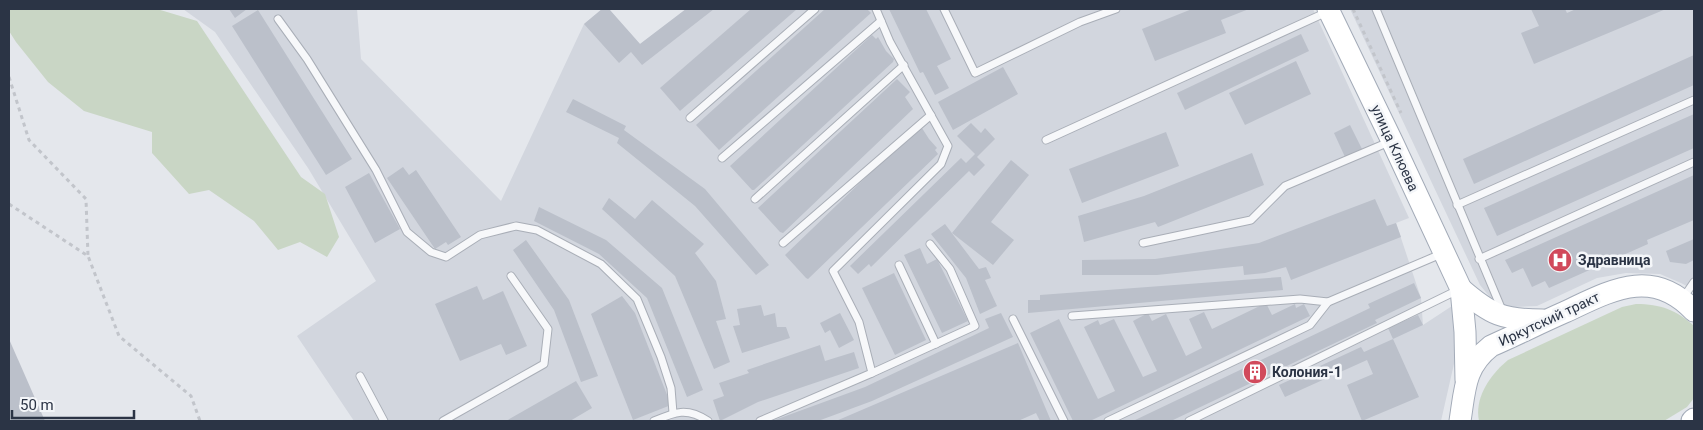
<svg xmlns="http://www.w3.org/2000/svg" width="1703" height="430" viewBox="0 0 1703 430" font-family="Roboto,sans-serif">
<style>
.built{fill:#d2d6de}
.green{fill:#c9d6c5}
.building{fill:#bbc0ca}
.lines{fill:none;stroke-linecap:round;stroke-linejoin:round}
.lane-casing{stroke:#a9aeb7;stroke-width:9}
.primary-casing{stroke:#a3abb8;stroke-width:23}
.path{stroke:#c2c5cb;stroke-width:3;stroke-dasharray:4 4;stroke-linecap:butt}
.lane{stroke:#f7f8fa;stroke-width:7}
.primary{stroke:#fff;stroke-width:21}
.labels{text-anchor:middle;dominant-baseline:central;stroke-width:5;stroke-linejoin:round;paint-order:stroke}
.street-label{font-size:14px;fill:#2b3445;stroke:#f4f6f9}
.poi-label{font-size:14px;font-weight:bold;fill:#2b3445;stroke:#f4f6f9;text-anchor:start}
</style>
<rect width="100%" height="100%" fill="#e4e7ec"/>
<g class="built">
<polygon points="183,9 357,9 361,59 501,201 584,24 602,9 609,9 640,44 686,9 1313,9 1409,218 1396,223 1421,298 1423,325 1452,306 1458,327 1456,355 1441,421 354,421 297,336 376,281 308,168 215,32"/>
<polygon points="1350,9 1694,9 1694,290 1681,283 1660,274 1626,273 1597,278 1537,306 1512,307 1494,302 1480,285"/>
</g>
<g class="green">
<polygon points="9,9 157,9 197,21 301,177 325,194 339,237 327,257 300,242 278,250 254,221 209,190 189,194 152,153 152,132 84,111 48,82 16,42 9,31"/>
<path d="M 1636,304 C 1661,304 1676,310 1694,326 L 1694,398 L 1687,407 L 1664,421 L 1479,421 C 1474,397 1491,374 1508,360 L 1622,307 Z"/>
</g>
<g class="building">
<polygon points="229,9 247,9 235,18"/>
<polygon points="602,9 609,9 640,44 686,9 714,9 642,65 631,52 619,63 584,24"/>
<polygon points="751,9 797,9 680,111 660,88"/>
<polygon points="825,9 867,9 871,13 719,150 696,125"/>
<polygon points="889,9 926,9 951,59 937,66 949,88 935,95 923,72 920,73"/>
<polygon points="1192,9 1249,9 1221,20 1226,33 1155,61 1142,29"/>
<polygon points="1531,9 1565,9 1567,13 1576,9 1666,9 1534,64 1521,33 1539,26"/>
<polygon points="258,10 352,159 326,175 232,26"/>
<polygon points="1301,34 1309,51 1185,110 1177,93"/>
<polygon points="872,35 876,39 878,37 886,51 894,59 893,62 754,190 752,190 730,166"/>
<polygon points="1694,55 1694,85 1474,184 1463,159"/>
<polygon points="1296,61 1311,94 1245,125 1229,93"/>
<polygon points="1003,67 1018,94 953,130 938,102"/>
<polygon points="897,79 910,92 905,97 913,109 783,233 780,232 758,208"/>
<polygon points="573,99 626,126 624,130 705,189 769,265 756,275 695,206 617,143 619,138 566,112"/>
<polygon points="1694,114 1694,148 1497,236 1484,208"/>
<polygon points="971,123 981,133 985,128 995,139 977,157 985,165 974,176 969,171 871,267 869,264 858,274 850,266 961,158 966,163 975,154 957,136"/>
<polygon points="920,125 929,139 937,148 935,150 938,154 808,279 806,278 785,255"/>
<polygon points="1350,125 1362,149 1345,157 1334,133"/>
<polygon points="1166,132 1179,166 1082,203 1069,169"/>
<polygon points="1252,153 1264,185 1158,227 1155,222 1084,242 1078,216 1144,196"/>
<polygon points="1011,160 1029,175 991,222 1014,240 993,265 952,233"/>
<polygon points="403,167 409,175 416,170 461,237 448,245 446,242 435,249 387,178"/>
<polygon points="369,173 400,229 375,243 345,187"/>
<polygon points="1694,175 1694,220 1647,240 1648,244 1549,288 1545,281 1532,287 1523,268 1512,273 1505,260"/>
<polygon points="609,198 635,219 652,200 704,244 695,253 716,281 726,319 716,321 730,362 714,369 675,276 602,209"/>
<polygon points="1375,199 1387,226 1396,223 1401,237 1291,280 1286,267 1265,273 1244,275 1243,266 1157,275 1082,275 1082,260 1155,259 1259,243"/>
<polygon points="539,207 606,240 662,288 703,390 687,397 647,298 599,254 534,221"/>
<polygon points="945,224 979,269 986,267 991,278 985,280 997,306 980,314 966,278 931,234"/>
<polygon points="1694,239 1694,260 1686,264 1670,262 1666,251"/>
<polygon points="526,240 569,300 598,376 581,382 554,310 513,250"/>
<polygon points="920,248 927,264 937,259 968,321 942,333 904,255"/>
<polygon points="894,273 926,340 895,355 862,288"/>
<polygon points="1281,277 1283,290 1028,313 1028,300 1040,300 1040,295"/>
<polygon points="1414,283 1421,298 1375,320 1377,323 1171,421 1133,421 1370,308 1368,304"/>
<polygon points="477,286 483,300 503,291 527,346 506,355 501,344 460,361 435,304"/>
<polygon points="622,296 635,313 671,405 633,420 591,314"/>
<polygon points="1266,303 1272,315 1295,304 1296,308 1304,304 1310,316 1090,421 1073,421 1030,333 1059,319 1098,399 1115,391 1084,327 1098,320 1100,325 1114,319 1143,377 1157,371 1133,321 1148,313 1152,321 1166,314 1186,356 1202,348 1189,319 1204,312 1212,329"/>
<polygon points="761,305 764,316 775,313 777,327 786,327 790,338 742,353 733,326 740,325 737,309"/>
<polygon points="840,313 854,340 839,348 830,330 825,333 820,323"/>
<polygon points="1001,313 1013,337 872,401 818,421 772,421 865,387 989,328 985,319"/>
<polygon points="1418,315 1423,325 1393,339 1388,328"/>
<polygon points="9,339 45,421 9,421"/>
<polygon points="1393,339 1419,397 1362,421 1347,385 1373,374 1367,360 1285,397 1279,385 1361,347 1364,352"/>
<polygon points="1018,343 1051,421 1040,421 1036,413 1018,421 836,421"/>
<polygon points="820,345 825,361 854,352 859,368 758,402 720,421 713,400 724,396 719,383 749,373 747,370"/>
<polygon points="576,381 592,408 570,421 506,421"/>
</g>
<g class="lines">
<g class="lane-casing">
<g id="lane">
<polyline points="944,9 975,73 1080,22 1116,9"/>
<polyline points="1376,9 1502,310"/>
<polyline points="278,19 307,59 376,170 407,232 431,252 446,257 480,235 516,226 537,230 601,264 637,299 661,357 671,388 673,413"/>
<polyline points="690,118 815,9"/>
<polyline points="1046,140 1327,12"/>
<polyline points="722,158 881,21"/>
<polyline points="755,199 904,65"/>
<polyline points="1457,205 1694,100"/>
<polyline points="783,243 931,115"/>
<polyline points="1143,243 1251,220 1285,186 1389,142"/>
<polyline points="1479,259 1694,162"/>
<polyline points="899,265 936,344"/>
<polyline points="1683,298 1694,282"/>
<polyline points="1072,316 1300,299 1328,302"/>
<polyline points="1013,319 1064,421"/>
<polyline points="872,373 975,326 950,269 930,244"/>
<polyline points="360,376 384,421"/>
<polyline points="443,421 544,364 548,329 511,276"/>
<path d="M 654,421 C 675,412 687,407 708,421"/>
<polyline points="760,421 872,373 859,322 833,271 941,164 948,146 890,42 876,9"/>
<polyline points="1108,421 1310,325 1328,302 1441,254"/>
<polyline points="1189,421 1458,290"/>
</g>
</g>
<g class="primary-casing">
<g id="primary">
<polyline points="1328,9 1392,141 1461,289 1465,332 1466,380"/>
<path d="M 1461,289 C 1491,315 1503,320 1543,320"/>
<path d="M 1460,421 C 1465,390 1464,367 1491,346 C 1516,335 1540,323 1565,312 C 1610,291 1652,266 1694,311"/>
<polyline points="1692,421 1694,419"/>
</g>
</g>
<g class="path">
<polyline points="1353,9 1401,113"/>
<polyline points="9,77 29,140 86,199 88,256"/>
<polyline points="9,204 88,256 119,336 191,396 200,421"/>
</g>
<use href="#lane" class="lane"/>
<use href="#primary" class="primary"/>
</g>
<defs>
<g id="hospital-disc" transform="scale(1.25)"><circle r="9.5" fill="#d1495b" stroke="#f4f6f9"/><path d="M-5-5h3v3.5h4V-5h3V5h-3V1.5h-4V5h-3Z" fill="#fff"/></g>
<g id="building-disc" transform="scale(1.25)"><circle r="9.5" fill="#d1495b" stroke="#f4f6f9"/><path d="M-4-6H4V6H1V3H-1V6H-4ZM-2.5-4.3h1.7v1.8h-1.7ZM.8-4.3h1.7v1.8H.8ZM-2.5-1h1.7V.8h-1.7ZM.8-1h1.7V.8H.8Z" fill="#fff"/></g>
</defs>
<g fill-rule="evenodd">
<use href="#hospital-disc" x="1560" y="260"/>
<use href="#building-disc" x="1255" y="372"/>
</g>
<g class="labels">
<g class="street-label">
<text transform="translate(1395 148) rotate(65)">улица Клюева</text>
<text transform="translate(1549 319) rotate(-25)">Иркутский тракт</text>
</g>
<g class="poi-label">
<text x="1578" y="260">Здравница</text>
<text x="1272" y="372">Колония-1</text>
</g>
</g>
<rect width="1703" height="430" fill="none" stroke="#2b3445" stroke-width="20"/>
<path d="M12 410v8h122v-8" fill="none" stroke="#2b3445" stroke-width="2.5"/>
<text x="20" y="410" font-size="15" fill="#2b3445" stroke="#f4f6f9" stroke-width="4" paint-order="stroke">50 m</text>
</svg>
